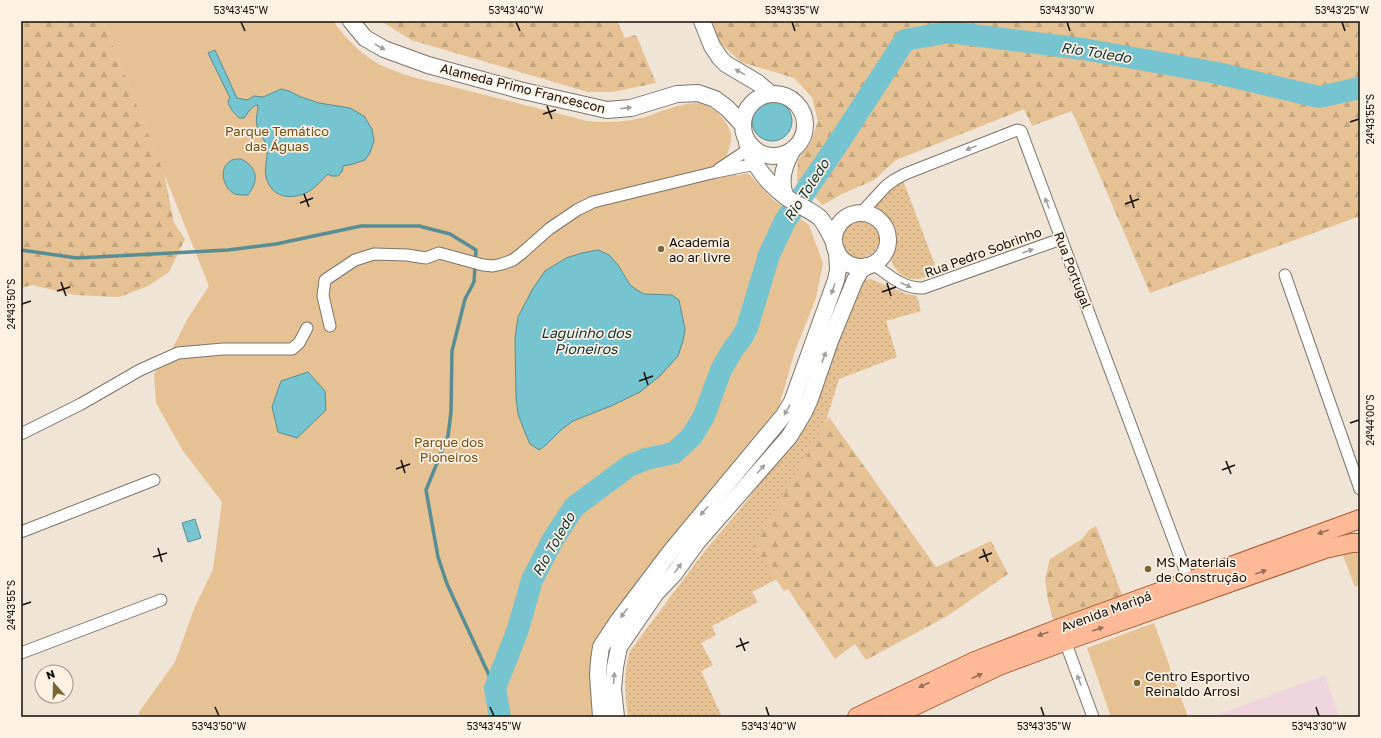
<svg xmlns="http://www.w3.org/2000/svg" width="1381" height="738" viewBox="0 0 1381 738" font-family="'Golos Text',sans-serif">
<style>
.education{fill:#eed4dd}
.grass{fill:url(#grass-dots)}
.forest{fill:url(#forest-firs)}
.park{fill:#e5c193}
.water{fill:#75c4d0;stroke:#578d94}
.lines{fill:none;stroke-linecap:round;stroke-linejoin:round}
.stream{stroke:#578d94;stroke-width:3.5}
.river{stroke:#75c4d0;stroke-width:22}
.street-casing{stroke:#7e7468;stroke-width:13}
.secondary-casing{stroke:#7e7468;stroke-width:18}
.primary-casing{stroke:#ab5f38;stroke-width:20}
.street{stroke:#fff;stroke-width:11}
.secondary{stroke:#fff;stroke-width:16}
.primary{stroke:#feb997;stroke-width:18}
.oneway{fill:#a09f9d}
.oneway2{fill:#946c57}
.ticks{fill:none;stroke:#120e09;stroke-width:1.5}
.poi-dot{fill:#786635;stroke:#fdf1e3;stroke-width:1.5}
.labels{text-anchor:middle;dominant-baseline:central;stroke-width:3.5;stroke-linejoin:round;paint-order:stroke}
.street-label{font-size:13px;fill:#120e09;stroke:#fdf1e3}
.park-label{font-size:13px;fill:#744e13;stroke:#fdf1e3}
.poi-label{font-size:13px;fill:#120e09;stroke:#fdf1e3;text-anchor:start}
.water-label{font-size:14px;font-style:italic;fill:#093137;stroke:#fdf1e3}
.neatline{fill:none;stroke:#120e09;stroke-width:1.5}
.ticks-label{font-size:10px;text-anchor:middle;fill:#120e09}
</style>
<defs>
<pattern id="grass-dots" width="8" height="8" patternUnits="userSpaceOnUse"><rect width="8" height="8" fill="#e5c193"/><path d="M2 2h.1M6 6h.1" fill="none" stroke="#c3a57d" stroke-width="1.8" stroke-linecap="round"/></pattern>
<pattern id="forest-firs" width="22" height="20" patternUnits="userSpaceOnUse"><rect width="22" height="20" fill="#e5c193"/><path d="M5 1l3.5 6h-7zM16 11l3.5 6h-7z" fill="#c3a57d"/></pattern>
</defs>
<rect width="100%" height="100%" fill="#f0e4d6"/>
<polygon class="education" points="1325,676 1339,717 1212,717 1292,687"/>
<g class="grass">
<path d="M 903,180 L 938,273 C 925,278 910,284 898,272 C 896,269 893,266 892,262 C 886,240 900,218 872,205 L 879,197 Z"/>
<circle cx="859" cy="237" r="21"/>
<path d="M 870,279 L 907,294 L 917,296 L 921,311 L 886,321 L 897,357 L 839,379 L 777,579 L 752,592 L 758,602 L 712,626 L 716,635 L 701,643 L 713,665 L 701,671 L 722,717 L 628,717 C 625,695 623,673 630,651 L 707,548 L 739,511 L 802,426 L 856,289 L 862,281 Z"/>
</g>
<g class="forest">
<polygon points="21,21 103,21 164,173 174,223 185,239 169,272 148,286 119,297 75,295 32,285 21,288"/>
<polygon points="381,21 617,21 625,38 636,35 656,83 612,92 588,92 411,40"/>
<polygon points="708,21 1360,21 1360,216 1150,293 1072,111 1032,126 1024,109 896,160 874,180 842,194 823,205 797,181 798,160 811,142 818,121 812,97 794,78 741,62 718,41"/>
<polygon points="829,417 936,567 991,541 1008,574 949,615 866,660 855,644 835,659 788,589 784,591 754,547"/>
<polygon points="1096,526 1123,597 1054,622 1048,601 1045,579 1050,559 1082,539 1089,530"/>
</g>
<g class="park">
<path d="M 103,21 L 333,21 C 346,39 364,58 385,67 C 407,77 433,82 458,88 C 501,99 544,110 587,121 C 605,123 624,122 642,118 C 659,113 677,104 695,103 C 711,103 730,121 731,136 C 731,145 728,152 725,160 L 737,176 L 748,173 L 772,199 L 809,225 L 823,263 L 816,298 L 795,351 L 779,406 L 599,639 L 597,717 L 139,717 L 139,712 L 175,662 L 194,609 L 213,569 L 222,502 L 183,451 L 156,403 L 154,374 L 172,349 L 188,318 L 209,286 Z"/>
<polygon points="1347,551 1360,552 1360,585 1355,587 1342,553"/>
<polygon points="1154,623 1188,717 1111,717 1087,648"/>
</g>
<g class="water">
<path d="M 215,50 L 237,98 L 247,100 L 254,96 L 263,97 L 281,89 L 289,91 L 301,97 L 319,103 L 350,108 L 364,116 L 372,129 L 374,141 L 370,153 L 365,160 L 353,164 L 343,166 L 342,172 L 338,176 L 332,176 L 328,174 C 322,180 315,188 308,192 C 290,201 271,197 266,177 C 264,167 268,158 267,149 C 266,140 259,135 257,126 C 255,119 258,112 258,105 C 251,106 248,113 244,118 L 239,118 C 234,113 229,108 228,101 L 230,98 L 208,53 Z"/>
<circle cx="772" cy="121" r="20"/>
<path d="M 241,159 C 258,167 259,181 248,195 C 244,195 239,195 235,194 C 224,189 218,170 229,162 C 232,159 237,159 241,159 Z"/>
<polygon points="598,250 609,255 618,265 630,285 637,290 644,294 672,295 679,300 685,329 683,341 678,356 660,376 640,392 611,406 573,421 561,430 546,445 539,450 530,444 526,435 518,414 516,397 515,338 518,317 532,290 545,271 566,258 582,253"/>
<polygon points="308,372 325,391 326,410 297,438 278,432 272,407 281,381"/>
<polygon points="195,519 201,538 188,542 182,523"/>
</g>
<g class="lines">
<polyline class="stream" points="21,250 77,258 228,250 276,244 361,226 419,226 450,234 476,250 474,282 465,299 452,351 451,412 448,436 426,490 438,557 447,584 495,688"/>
<polyline class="river" points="500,717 495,688 517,632 532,580 552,541 574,507 629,466 646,459 674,453 692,436 704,416 721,370 733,349 741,339 747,328 769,255 785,221 837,145 905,40 949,32 1083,49 1217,73 1319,97 1360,88"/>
<g class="street-casing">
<g id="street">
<polyline points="719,169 749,149"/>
<polyline points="861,213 886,186 894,180 905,174 1017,130 1021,131 1189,581"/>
<path d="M 873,264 C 889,275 903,289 923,288 L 1061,239"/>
<polyline points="1285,275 1360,489"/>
<polyline points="330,326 323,296 325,280 355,260 374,254 407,255 426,258 439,253 483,265 493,266 502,264 513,260 522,253 549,229 577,210 593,202 716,172 756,164"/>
<polyline points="21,434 81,404 140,370 178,353 223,349 292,349 299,343 307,328"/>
<polyline points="21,532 154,480"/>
<polyline points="1065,641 1093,717"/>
<polyline points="21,653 161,600"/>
</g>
</g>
<g class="secondary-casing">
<g id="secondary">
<polyline points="351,21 365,38 384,49 428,65 519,90 607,110 631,108 677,94 698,93 715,99 727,108 743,125"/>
<polyline points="702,21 712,46 720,58 726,64 758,83 771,94"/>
<circle cx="774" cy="125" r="31"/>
<path d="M 747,143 C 752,164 768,184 786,197 C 796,205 810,209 820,218 C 826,225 830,234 834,242"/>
<path d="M 786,197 C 778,180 785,164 793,149"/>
<circle cx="861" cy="240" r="27"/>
<polyline points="601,717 598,675 599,661 601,647 618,621 671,551 784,415 792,402 836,280 838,270 837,251"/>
<polyline points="616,717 613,689 615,667 619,647 656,593 674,574 698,541 789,437 803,414 810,399 830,341 855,280 861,270 867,266"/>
</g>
</g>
<g class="primary-casing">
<g id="primary">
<polyline points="857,717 975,661 1060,628 1360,519"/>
<polyline points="891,717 999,666 1077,637 1325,549 1352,543 1360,543"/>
</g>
</g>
<use href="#street" class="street"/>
<use href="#secondary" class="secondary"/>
<use href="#primary" class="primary"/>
</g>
<defs><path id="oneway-solid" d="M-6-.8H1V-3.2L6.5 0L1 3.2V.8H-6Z"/></defs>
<g class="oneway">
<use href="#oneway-solid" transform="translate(380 47) rotate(29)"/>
<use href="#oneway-solid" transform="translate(740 72) rotate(-151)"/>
<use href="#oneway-solid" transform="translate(626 108) rotate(-7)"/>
<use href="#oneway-solid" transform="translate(971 148) rotate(158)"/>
<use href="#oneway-solid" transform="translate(1047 203) rotate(-111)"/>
<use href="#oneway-solid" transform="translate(1028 251) rotate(-20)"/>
<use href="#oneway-solid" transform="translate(906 285) rotate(24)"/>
<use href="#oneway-solid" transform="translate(833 289) rotate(109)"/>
<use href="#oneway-solid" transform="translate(824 357) rotate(-70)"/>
<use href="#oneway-solid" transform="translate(787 410) rotate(120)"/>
<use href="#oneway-solid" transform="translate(761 469) rotate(-49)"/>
<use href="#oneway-solid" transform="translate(704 511) rotate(131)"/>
<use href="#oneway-solid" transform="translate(678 568) rotate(-54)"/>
<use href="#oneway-solid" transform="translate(624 613) rotate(127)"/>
<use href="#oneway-solid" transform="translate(614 678) rotate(-85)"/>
<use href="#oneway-solid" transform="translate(1079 680) rotate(-110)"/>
</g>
<g class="oneway2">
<use href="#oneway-solid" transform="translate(1323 532) rotate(160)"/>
<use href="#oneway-solid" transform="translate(1261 572) rotate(-20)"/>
<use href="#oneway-solid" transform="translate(1098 629) rotate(-19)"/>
<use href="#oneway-solid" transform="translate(1043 634) rotate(160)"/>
<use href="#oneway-solid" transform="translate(977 676) rotate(-25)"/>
<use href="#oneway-solid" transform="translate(924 685) rotate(155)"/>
</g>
<path class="ticks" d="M 241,22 L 245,31M 516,22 L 520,31M 792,22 L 795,31M 1067,22 L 1070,31M 1342,22 L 1345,31M 547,106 L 552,119M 543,114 L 556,110M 1350,122 L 1359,119M 304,194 L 309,207M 1130,195 L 1134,208M 300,203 L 313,198M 1125,204 L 1139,199M 61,282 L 66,296M 887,283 L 891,296M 57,291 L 70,287M 882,292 L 896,287M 22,304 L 31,301M 644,372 L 648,385M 639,381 L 653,376M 1350,423 L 1359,420M 401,460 L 405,473M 1226,461 L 1231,474M 396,469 L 410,464M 1222,470 L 1235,465M 158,548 L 162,562M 983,549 L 988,562M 153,557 L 167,553M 979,558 L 992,553M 22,605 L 31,602M 740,638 L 745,651M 736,647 L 749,642M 215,707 L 219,716M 490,707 L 494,716M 766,707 L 769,716M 1041,707 L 1044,716M 1316,707 L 1319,716"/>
<g class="poi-dot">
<circle cx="661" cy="249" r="4"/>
<circle cx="1148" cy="569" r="4"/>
<circle cx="1137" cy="683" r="4"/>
</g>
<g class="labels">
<g class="street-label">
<text transform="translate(523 88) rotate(14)">Alameda Primo Francescon</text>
<text transform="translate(983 252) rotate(-20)">Rua Pedro Sobrinho</text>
<text transform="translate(1073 270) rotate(69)">Rua Portugal</text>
<text transform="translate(1106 611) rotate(-20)">Avenida Maripá</text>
</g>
<g class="park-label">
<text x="277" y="131">Parque Temático<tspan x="277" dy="15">das Águas</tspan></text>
<text x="449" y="442">Parque dos<tspan x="449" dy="15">Pioneiros</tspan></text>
</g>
<g class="poi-label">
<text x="669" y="242">Academia<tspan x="669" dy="15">ao ar livre</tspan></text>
<text x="1156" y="562">MS Materiais<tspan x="1156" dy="15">de Construção</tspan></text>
<text x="1145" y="676">Centro Esportivo<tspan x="1145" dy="15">Reinaldo Arrosi</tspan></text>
</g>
<g class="water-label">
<text transform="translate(1096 52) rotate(9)">Rio Toledo</text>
<text transform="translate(806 190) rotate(-57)">Rio Toledo</text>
<text x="586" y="332">Laguinho dos<tspan x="586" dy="16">Pioneiros</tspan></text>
<text transform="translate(553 544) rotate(-60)">Rio Toledo</text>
</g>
</g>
<rect width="1381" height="738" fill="none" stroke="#fdf1e3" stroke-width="44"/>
<g transform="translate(54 684) rotate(340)"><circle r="19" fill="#fdf1e3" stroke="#9f968c"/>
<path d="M0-3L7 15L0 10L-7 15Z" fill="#786635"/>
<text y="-6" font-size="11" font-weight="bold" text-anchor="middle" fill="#120e09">N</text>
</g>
<rect x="22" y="22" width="1337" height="694" class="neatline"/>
<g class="ticks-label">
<text x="241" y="14">53°43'45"W</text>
<text x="516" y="14">53°43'40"W</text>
<text x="792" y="14">53°43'35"W</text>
<text x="1067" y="14">53°43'30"W</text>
<text x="1342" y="14">53°43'25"W</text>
<text transform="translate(1370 119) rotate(-90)" y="4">24°43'55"S</text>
<text transform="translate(11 304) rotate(-90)" y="4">24°43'50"S</text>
<text transform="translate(1370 420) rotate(-90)" y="4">24°44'00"S</text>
<text transform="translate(11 605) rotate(-90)" y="4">24°43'55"S</text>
<text x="219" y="730">53°43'50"W</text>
<text x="494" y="730">53°43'45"W</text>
<text x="769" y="730">53°43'40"W</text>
<text x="1044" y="730">53°43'35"W</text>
<text x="1319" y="730">53°43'30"W</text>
</g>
</svg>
